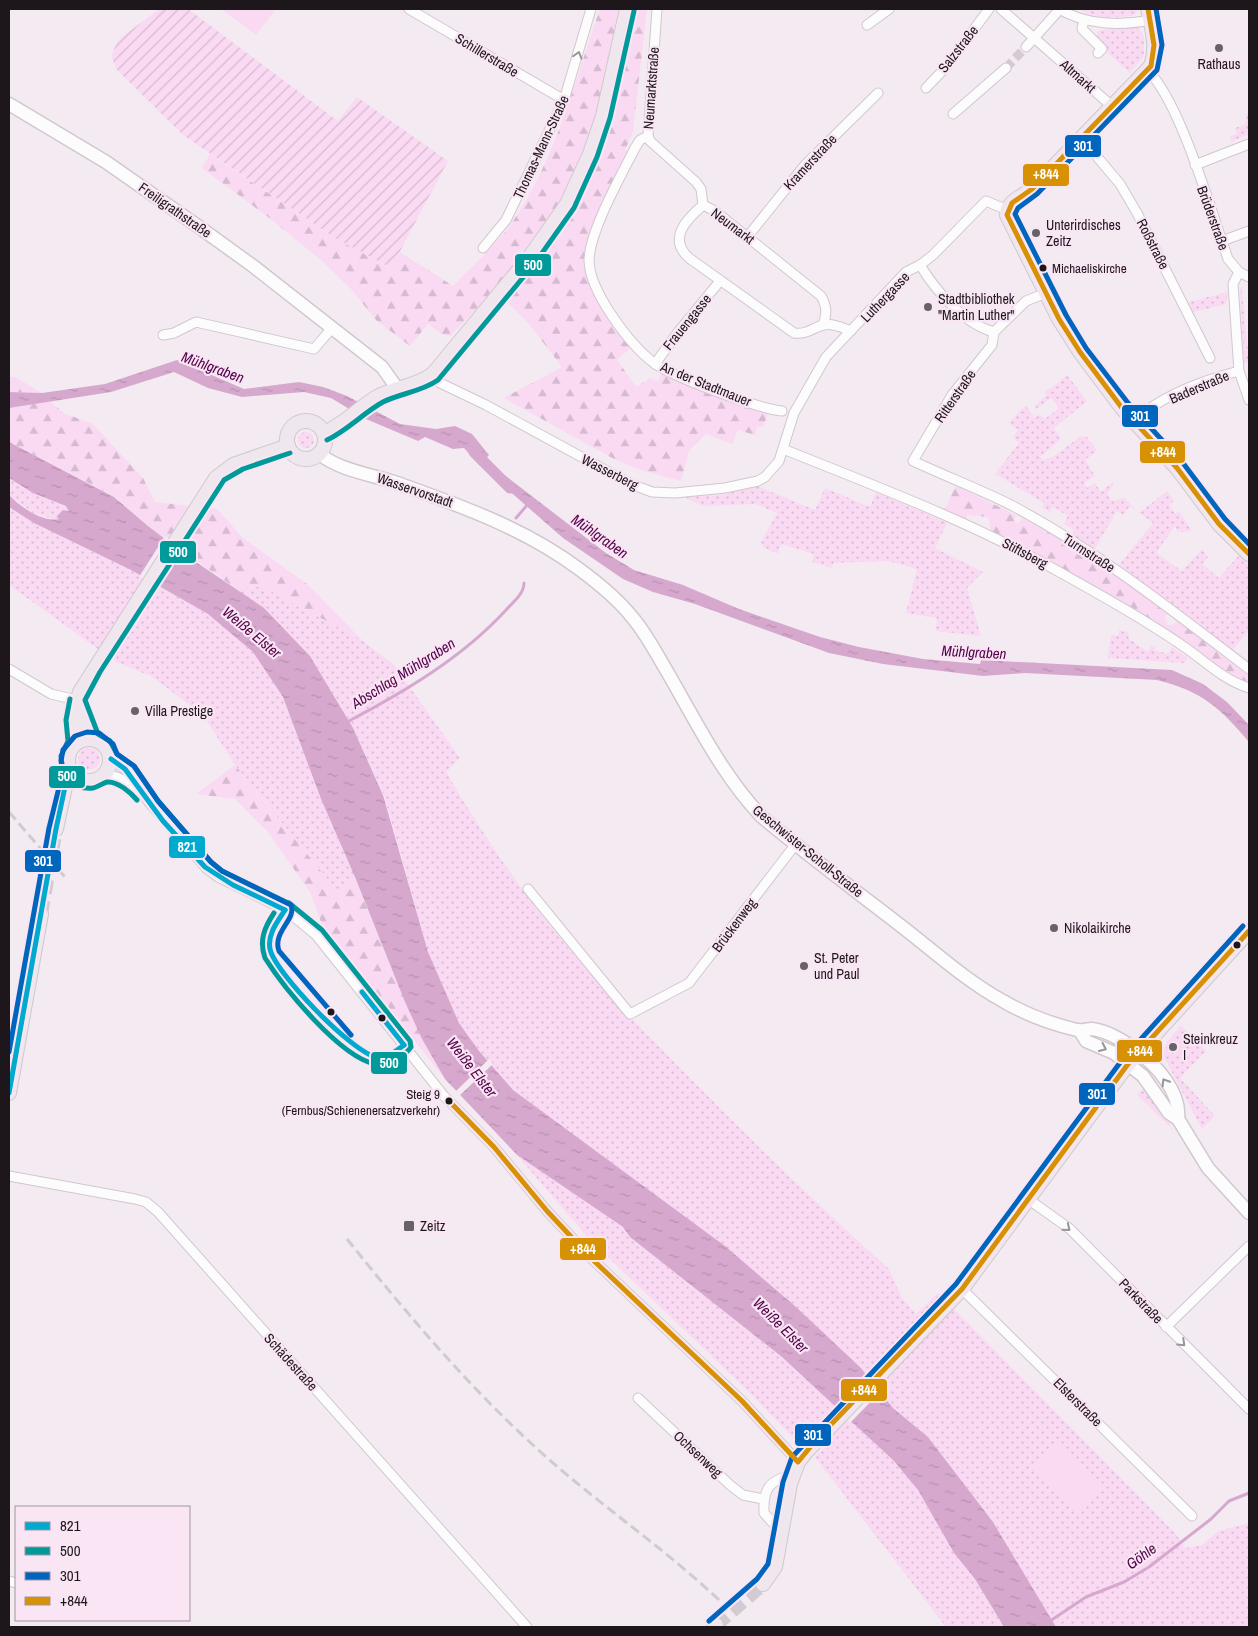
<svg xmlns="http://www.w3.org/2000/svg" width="1258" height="1636" viewBox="0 0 1258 1636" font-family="'Archivo Narrow',sans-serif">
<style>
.grass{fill:url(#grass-dots)}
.forest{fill:url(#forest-firs)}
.garden{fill:url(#garden-furrows)}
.pitch{fill:#fadaf3}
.water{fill:url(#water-ripples)}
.pier{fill:#f4eaf2}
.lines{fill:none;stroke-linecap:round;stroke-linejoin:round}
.stream{stroke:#d7a8ce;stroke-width:3}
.canal{stroke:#d7a8ce;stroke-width:11}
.street-tunnel{stroke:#d4cad2;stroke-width:9;stroke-dasharray:9 4.5;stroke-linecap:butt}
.primary-tunnel{stroke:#d4cad2;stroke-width:14;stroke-dasharray:14 7;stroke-linecap:butt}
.street-casing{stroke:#d0c8ce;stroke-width:11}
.secondary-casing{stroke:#d0c8ce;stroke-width:15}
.primary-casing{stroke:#cec9cd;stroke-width:16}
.street{stroke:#fdfcfd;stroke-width:9}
.secondary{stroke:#fdfcfd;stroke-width:12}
.primary{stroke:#efe7ed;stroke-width:14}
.rail{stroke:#cfccce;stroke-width:3;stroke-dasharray:10 5;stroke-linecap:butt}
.bus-1-casing{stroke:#f9e5f4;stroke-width:9}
.bus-2-casing{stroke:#f9e5f4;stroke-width:9}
.bus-3-casing{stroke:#f9e5f4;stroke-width:9}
.bus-4-casing{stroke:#f9e5f4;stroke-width:9}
.bus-1{stroke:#00a9ce;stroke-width:5}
.bus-2{stroke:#009a9b;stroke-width:5}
.bus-3{stroke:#0065bd;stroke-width:5}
.bus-4{stroke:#d69104;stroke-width:5}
.oneway{stroke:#989598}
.poi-dot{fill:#686167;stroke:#f9e5f4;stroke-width:2}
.bus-dot{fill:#1d171c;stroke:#f9e5f4;stroke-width:2}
.labels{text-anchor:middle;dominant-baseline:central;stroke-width:4.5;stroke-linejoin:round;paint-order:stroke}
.bus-label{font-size:13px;fill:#1d171c;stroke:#f9e5f4;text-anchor:start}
.street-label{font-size:14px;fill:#1d171c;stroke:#f9e5f4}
.poi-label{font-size:14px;fill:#1d171c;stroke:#f9e5f4;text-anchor:start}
.water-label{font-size:15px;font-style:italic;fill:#53034a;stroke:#f9e5f4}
.line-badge{stroke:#f9e5f4;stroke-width:2}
.badge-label{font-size:14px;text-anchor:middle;font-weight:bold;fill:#fff}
</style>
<defs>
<pattern id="grass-dots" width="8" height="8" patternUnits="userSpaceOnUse" patternTransform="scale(1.25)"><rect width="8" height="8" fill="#fadaf3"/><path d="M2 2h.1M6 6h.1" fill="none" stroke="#d6bad0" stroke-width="1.8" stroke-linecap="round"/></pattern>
<pattern id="forest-firs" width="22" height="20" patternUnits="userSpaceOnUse" patternTransform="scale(1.25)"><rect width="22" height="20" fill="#fadaf3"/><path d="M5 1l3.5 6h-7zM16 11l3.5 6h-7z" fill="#d6bad0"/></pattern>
<pattern id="garden-furrows" width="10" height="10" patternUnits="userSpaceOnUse" patternTransform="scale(1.25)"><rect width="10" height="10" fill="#fadaf3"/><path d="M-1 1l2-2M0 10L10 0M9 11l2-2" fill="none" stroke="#d6bad0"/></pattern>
<pattern id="water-ripples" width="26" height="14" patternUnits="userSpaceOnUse" patternTransform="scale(1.25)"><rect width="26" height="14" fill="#d7a8ce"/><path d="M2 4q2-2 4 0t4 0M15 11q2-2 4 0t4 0" fill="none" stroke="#b890b0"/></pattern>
</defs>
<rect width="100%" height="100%" fill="#f4eaf2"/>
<g class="grass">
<path d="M 1079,9 L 1137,9 L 1137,10 L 1135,15 C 1117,19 1094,19 1079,9 Z"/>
<polygon points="1118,27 1139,28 1144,37 1144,56 1130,73 1109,54 1096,37 1098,31"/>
<polygon points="1249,112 1249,134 1231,142 1230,136 1237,134 1235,128 1245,125 1247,113"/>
<polygon points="1246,284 1242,287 1242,293 1249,362 1244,364 1240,288"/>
<polygon points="1228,292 1226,304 1190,313 1185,303"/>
<polygon points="1067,375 1087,401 1054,428 1061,439 1040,457 1044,460 1056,455 1081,436 1087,437 1097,450 1085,460 1095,476 1084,483 1087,488 1095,483 1101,492 1112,483 1114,484 1107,494 1112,501 1125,498 1139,513 1167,491 1174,501 1169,505 1175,514 1179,511 1192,531 1178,532 1175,526 1156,553 1182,571 1202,549 1208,557 1202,564 1219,578 1239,555 1249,565 1249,630 1231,652 1118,566 1153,523 1130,506 1123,515 1117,511 1094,550 1072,537 1074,530 1064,524 1068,516 1053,507 1050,512 1042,508 1044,503 995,474 1019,443 1013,437 1018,430 1009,423 1023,407 1026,406 1035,418 1039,414 1045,419 1059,408 1051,398 1036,409 1034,406 1047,395 1044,392 1049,388 1050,389"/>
<circle cx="306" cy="440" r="8"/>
<polygon points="9,478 33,493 66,506 69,511 56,520 33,513 9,495"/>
<polygon points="757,486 815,510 825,488 870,507 876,492 947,523 935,548 983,572 967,588 981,636 936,631 937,618 906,613 917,569 888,561 833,563 832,568 812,562 814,554 781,544 778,554 763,547 761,542 777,513 756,504 703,506 684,497 718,495"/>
<polygon points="9,507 34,523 131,570 208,614 253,652 283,697 321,799 355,877 338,892 235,765 203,715 151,676 116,662 9,585"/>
<path d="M 261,586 L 362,640 L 395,666 L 460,758 L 446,772 C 486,840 531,907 584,966 C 618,1005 654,1042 690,1078 C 755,1144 821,1208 889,1269 L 902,1298 L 916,1314 L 938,1293 L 1177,1535 L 1185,1548 L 1202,1545 L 1218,1531 L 1249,1523 L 1249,1627 L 1056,1627 L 993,1522 L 928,1437 L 893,1408 L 861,1368 L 656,1196 L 513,1090 L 479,1051 L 459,1023 L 428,952 L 384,795 L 353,728 L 310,656 L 238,590 Z"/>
<polygon points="1119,630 1128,632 1129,639 1148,652 1151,645 1156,647 1154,650 1168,654 1172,647 1187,657 1185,663 1108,658 1111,635 1118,636"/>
<circle cx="89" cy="759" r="11"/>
<polygon points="1181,1025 1206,1051 1180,1078 1215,1116 1202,1129 1163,1055 1167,1042"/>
<polygon points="1145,1087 1158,1103 1173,1130 1137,1095"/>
<polygon points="517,1155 623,1227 630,1237 782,1357 894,1461 918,1490 954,1553 975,1579 1004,1627 946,1627 815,1457 832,1440 817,1425 799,1441 795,1440 749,1392 590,1240"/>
</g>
<g class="forest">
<path d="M 600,9 L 618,9 C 613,36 611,65 603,91 C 588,149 562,208 525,255 C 502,283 475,310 450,336 L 441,334 L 428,324 L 410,346 L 376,320 L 351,289 L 322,261 L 272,220 L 202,168 L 210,154 L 335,238 L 390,268 L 400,252 L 453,286 C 471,267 496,245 511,224 C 556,160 574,82 600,9 Z"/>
<path d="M 636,9 L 647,9 L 633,132 L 625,150 L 629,152 C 619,175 578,255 586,275 C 596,300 617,324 633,346 L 617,360 L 635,385 L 638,386 L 650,378 L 658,381 L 662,371 L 769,411 L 763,427 L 757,427 L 755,435 L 738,430 L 732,444 L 706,434 L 689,451 L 681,481 L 640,470 L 614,459 L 504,398 L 562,367 L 529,324 L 508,303 C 524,281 541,260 556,238 C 602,172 624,88 636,9 Z"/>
<polygon points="9,377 15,377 42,393 9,392"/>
<polygon points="50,401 64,413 93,424 143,478 155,502 217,509 243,538 307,584 362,640 261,586 238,590 148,526 114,496 9,442 9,408"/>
<polygon points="956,486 1016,515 1014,519 1016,523 1020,522 1023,518 1088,555 1167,612 1165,619 1168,625 1173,625 1178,621 1249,674 1249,684 1227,676 1049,562 991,531 988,517 967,515 967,521 944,510"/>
<path d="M 235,765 L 338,892 L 355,877 C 382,946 408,1014 445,1079 L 322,925 L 310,892 L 268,832 L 235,799 L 196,794 Z"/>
</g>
<polygon class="garden" points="159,9 188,9 338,121 357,97 448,161 391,268 335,238 183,135 117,70 111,56 118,40"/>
<g class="pitch">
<polygon points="221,9 276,9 256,35"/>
<polygon points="1055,1442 1102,1489 1079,1512 1032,1465"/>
</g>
<g class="water">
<polygon points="177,360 244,389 299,382 323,387 347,396 400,424 436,429 455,426 472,434 489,455 480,466 464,448 453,449 425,437 418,441 366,419 331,398 304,392 242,397 208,388 174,372 111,392 9,408 9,392 42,393 105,384"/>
<path d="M 9,442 L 114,497 L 148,526 L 193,560 L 264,608 L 310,656 L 353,728 L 383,795 L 428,952 L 459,1023 L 479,1051 L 513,1090 L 725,1246 L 796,1307 L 861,1368 L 893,1408 L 928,1437 L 993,1522 L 1056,1627 L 1004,1627 L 975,1579 L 954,1553 L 918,1490 L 894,1461 L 782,1357 L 630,1237 L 623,1227 L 517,1155 L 445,1079 L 422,1039 L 405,1002 L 355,877 L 321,799 L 283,697 L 253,652 L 208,614 L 131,570 L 34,523 L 9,507 L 9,495 C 19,506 43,523 59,519 L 57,516 L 63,510 L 69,511 L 66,506 L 33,493 L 9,478 Z"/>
<path d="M 503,474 L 606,553 L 634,570 L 683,585 L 739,609 L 820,637 L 859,647 L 923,659 L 980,664 L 981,660 L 1000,661 L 1172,670 L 1203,684 L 1227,702 L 1249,725 L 1249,742 C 1220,708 1202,691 1157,680 L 1025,673 L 983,676 L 883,664 L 829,653 L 695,604 L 653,592 L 623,579 L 563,538 L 498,481 Z"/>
</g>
<g class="pier">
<polygon points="165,536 181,548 155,587 139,577"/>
<polygon points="489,1059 493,1064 459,1096 456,1091"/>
<polygon points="868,1373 882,1390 850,1423 833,1408"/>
</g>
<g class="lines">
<g class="stream">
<polyline points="516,518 528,504"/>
<path d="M 347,722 C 404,692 462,658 506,610 C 513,602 524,594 524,583"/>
<polyline points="1050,1621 1086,1597 1124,1582 1149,1567 1211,1519 1229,1501 1249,1493"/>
</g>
<polyline class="canal" points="474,452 510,488"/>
<polyline class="street-tunnel" points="1006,68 1026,47"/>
<g class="primary-tunnel">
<polyline points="41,914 56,829"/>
<polyline points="716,1625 763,1584"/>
</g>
<g class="street-casing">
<g id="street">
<polyline points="409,9 564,100"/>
<polyline points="657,9 648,136 650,141 696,182 701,189 703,205"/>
<polyline points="1001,9 1113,107"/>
<path d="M 1059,9 C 1086,25 1120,26 1150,20"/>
<polyline points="1084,20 1082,29 1102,49 1098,53"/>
<polyline points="867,25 889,9"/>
<polyline points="1026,47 1060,9"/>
<path d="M 1148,71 C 1180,101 1212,214 1228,259 L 1239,272 L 1249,277"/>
<polyline points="926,88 946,67 989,9"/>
<polyline points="953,114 1006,68"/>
<path d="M 648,136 L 640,140 L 635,148 C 621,176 590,230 589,260 C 589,291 630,345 654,363 C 672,377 760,409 782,411"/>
<polyline points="1082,139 1120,184 1137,213 1210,358"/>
<polyline points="1195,165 1249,144"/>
<path d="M 703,205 C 687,219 667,238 689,258 L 794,333 C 808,335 813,327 824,325 C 833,323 843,328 851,331"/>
<path d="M 703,205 L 715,211 L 821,296 C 827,306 827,314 823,325"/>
<path d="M 1007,210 L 986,201 L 933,255 L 920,265 C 936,291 964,324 994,332 L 1026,301 L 1046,293"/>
<polyline points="748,236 805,165 878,93"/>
<polyline points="1222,241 1249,231"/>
<polyline points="483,248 506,220 564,100 591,9"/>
<polyline points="1239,272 1233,284 1239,371 1249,400"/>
<path d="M 994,332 L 992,345 L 952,395 L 913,461 C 945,476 979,489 1011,505 C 1096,550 1173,611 1249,669"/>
<polyline points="163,335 174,333 196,322 314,349 332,328"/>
<polyline points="655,364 678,332 720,281"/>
<polyline points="431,376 436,381 486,405 631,484 652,492 675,493 725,488 758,481 765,477 779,461 794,413 826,357 906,272 920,265"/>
<path d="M 1134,421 C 1161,396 1204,380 1239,371"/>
<path d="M 783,449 C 878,487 974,523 1063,574 C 1104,597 1147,621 1186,648 C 1207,663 1224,680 1249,688"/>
<polyline points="9,669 51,694 77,700"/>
<polyline points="111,759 128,771 137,787 152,806 206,868 218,877 287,911 316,935 444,1096 494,1147 547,1211 592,1259 742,1401 798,1462"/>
<polyline points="105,774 117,777 137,787"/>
<polyline points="528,889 630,1014 689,983 795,845"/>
<polyline points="9,1176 135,1199 146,1202 158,1212 527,1627"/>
<polyline points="1028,1199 1070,1229 1249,1409"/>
<polyline points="962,1289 1192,1516"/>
<polyline points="1166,1327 1249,1246"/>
<polyline points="638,1398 730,1485 743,1495 763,1499"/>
<path d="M 783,1527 L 772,1522 L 764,1513 C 763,1489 769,1480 792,1475"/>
<polyline points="9,1581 16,1583"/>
</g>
</g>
<g class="secondary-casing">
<g id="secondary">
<polyline points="9,104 106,162 199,227 253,266 382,367 397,388"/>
<path d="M 320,454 C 338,470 374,475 397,483 C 461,506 524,528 579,569 C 598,583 617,598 632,617 C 645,632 655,651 665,668 C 695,719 721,774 762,817 C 809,856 857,892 905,929 C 937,954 968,982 1003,1001 C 1025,1014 1052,1024 1077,1030 C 1082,1031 1087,1029 1092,1029 C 1108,1031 1124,1041 1137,1051 C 1157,1066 1181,1092 1178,1119"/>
<polyline points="1080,1031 1086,1041 1114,1053 1143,1076 1169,1113 1178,1119 1208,1168 1249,1213"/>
</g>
</g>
<g class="primary-casing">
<g id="primary">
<path d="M 1148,9 C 1152,28 1158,47 1151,66 L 1032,189 C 1022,197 1007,201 1007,215 L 1059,319 L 1080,352 L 1122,408 L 1177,468 L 1219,524 L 1249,554"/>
<circle cx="306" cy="440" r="19"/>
<path d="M 324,433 C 346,424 359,407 379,396 C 397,387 418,386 433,374 L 529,258 L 567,204 L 590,154 L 603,116 L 627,9"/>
<polyline points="77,700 92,739"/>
<circle cx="89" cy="760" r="21"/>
<polyline points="76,743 74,713 80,692 216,478 233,465 288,446"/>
<polyline points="56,829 65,787 71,771"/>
<polyline points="9,1093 41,914"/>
<polyline points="763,1584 775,1567 790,1484 798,1462 806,1452 962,1289 1128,1064 1249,931"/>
<polyline points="714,1627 716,1625"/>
</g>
</g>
<use href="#street" class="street"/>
<use href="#secondary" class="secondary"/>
<use href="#primary" class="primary"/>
<g class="rail">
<polyline points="9,812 65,877"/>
<path d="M 347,1239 C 408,1315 471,1390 544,1455 C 600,1505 664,1548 719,1600"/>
</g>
<g class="bus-1-casing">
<g id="bus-1">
<polyline points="111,759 125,769 163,821 205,867 233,885 285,910"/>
<path d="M 285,910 C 278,921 267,934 270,949 C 275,973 352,1052 376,1057 C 387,1059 396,1051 404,1045"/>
<polyline points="362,992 404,1045"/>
<polyline points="9,1093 56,829 65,787 71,771"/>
</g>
</g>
<g class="bus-2-casing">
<g id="bus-2">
<path d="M 327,440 C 348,430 363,413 383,402 C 401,393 421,392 438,380 L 535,263 L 574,208 L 597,157 L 610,118 L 634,11"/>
<path d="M 70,699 L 66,720 L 68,741 L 61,756 C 62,774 72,790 93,788 C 98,787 103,783 107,782 C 118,781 131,793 137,800"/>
<polyline points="288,903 222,871 211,862 158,801 134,766 117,754 110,741 98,734 85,700 100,672 224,480 243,469 290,453"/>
<path d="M 274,913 C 264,928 259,941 265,958 C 284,988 340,1057 375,1064 C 382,1066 391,1063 397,1059 C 402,1056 408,1052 411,1047 L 410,1041 L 322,930 L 289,903"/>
</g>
</g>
<g class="bus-3-casing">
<g id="bus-3">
<polyline points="1156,9 1162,45 1157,70 1037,194 1018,208 1015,214 1066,315 1086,348 1128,403 1183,463 1225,519 1249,544"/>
<path d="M 9,1052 L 49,828 L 63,771 L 61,761 L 63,750 L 75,736 L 87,732 L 99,733 L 113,744 L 117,754 L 134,766 L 158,801 L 211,862 L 222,871 L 291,905 C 297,919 272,932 279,951 L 351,1035"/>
<polyline points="709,1621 757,1579 768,1564 783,1482 792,1457 956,1284 1122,1060 1243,926"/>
</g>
</g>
<g class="bus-4-casing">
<g id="bus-4">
<polyline points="1148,9 1154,45 1151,66 1032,189 1012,203 1007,215 1059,319 1080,352 1122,408 1177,468 1219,524 1249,554"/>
<polyline points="449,1101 494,1147 547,1211 592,1259 742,1401 798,1462 816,1440 962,1289 1128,1064 1249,931"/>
</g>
</g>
<use href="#bus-1" class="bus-1"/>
<use href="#bus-2" class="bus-2"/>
<use href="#bus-3" class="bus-3"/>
<use href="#bus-4" class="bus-4"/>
</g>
<defs><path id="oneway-chevron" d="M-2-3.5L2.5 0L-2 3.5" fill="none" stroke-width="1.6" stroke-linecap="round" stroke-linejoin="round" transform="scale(1.25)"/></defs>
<g class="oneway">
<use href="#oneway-chevron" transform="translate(578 55) rotate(-74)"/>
<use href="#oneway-chevron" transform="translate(1103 1048) rotate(25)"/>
<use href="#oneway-chevron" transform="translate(1165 1082) rotate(-122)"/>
<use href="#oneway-chevron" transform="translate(1067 1228) rotate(39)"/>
<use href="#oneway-chevron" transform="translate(1182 1343) rotate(44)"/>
</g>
<g class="poi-dot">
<circle cx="1219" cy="48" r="5"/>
<circle cx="1036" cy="233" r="5"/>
<circle cx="928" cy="307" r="5"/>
<circle cx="135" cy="711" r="5"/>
<circle cx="1054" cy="928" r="5"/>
<circle cx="804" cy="966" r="5"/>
<circle cx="1173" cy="1047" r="5"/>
<rect x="403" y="1220" width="12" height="12" rx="2.5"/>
</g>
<g class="bus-dot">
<circle cx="1043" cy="268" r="4.5"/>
<circle cx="1237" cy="945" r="4.5"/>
<circle cx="331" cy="1012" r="4.5"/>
<circle cx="382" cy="1018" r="4.5"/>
<circle cx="449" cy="1101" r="4.5"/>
</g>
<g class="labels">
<g class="bus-label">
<text x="1052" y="268">Michaeliskirche</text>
<text x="440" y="1094" text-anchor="end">Steig 9<tspan x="440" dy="16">(Fernbus/Schienenersatzverkehr)</tspan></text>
</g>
<g class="street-label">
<text transform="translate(958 49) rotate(-52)">Salzstraße</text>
<text transform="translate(487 55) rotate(31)">Schillerstraße</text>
<text transform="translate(1078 76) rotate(42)">Altmarkt</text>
<text transform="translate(651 88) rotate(-86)">Neumarktstraße</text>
<text transform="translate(541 147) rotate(-65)">Thomas-Mann-Straße</text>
<text transform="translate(810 162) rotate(-47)">Kramerstraße</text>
<text transform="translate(175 210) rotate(35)">Freiligrathstraße</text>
<text transform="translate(1213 218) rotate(70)">Brüderstraße</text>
<text transform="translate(733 226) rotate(37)">Neumarkt</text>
<text transform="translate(1153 244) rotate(63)">Roßstraße</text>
<text transform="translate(885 297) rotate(-46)">Luthergasse</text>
<text transform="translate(687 322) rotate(-51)">Frauengasse</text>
<text transform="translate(706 384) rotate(22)">An der Stadtmauer</text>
<text transform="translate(1199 387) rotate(-23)">Baderstraße</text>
<text transform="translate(955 396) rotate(-55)">Ritterstraße</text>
<text transform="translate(610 472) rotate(27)">Wasserberg</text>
<text transform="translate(415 490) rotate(19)">Wasservorstadt</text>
<text transform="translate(1025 553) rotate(28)">Stiftsberg</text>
<text transform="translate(1089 553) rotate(33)">Turmstraße</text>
<text transform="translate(808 851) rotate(39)">Geschwister-Scholl-Straße</text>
<text transform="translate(734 925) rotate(-53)">Brückenweg</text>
<text transform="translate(1141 1301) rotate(46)">Parkstraße</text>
<text transform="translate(291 1362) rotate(48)">Schädestraße</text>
<text transform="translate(1078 1402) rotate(45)">Elsterstraße</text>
<text transform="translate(698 1454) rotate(43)">Ochsenweg</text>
</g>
<g class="poi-label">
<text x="1219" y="64" text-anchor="middle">Rathaus</text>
<text x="1046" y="225">Unterirdisches<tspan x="1046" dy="16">Zeitz</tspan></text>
<text x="938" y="299">Stadtbibliothek<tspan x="938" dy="16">"Martin Luther"</tspan></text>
<text x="145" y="711">Villa Prestige</text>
<text x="1064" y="928">Nikolaikirche</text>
<text x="814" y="958">St. Peter<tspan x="814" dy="16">und Paul</tspan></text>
<text x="1183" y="1039">Steinkreuz<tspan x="1183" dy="16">I</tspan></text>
<text x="420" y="1226">Zeitz</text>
</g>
<g class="water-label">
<text transform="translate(213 367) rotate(20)">Mühlgraben</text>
<text transform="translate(600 536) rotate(35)">Mühlgraben</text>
<text transform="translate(252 632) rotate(40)">Weiße Elster</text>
<text transform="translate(974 652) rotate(3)">Mühlgraben</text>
<text transform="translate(403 673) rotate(-32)">Abschlag Mühlgraben</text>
<text transform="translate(472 1067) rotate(52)">Weiße Elster</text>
<text transform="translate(781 1325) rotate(45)">Weiße Elster</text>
<text transform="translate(1141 1556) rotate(-36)">Göhle</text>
</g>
</g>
<g class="line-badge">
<rect x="1064" y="134" width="38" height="24" rx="5" fill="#0065bd"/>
<rect x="1022" y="163" width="48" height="24" rx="5" fill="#d69104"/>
<rect x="514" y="253" width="38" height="24" rx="5" fill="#009a9b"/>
<rect x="1121" y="404" width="38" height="24" rx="5" fill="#0065bd"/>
<rect x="1139" y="440" width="47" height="24" rx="5" fill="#d69104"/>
<rect x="159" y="540" width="38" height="24" rx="5" fill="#009a9b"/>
<rect x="48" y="765" width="38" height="24" rx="5" fill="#009a9b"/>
<rect x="168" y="835" width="38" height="24" rx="5" fill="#00a9ce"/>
<rect x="24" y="849" width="38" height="24" rx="5" fill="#0065bd"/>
<rect x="1116" y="1039" width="47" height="24" rx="5" fill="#d69104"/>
<rect x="370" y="1051" width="38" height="24" rx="5" fill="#009a9b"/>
<rect x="1078" y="1082" width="38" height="24" rx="5" fill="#0065bd"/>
<rect x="559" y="1237" width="48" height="24" rx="5" fill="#d69104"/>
<rect x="840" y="1378" width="48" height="24" rx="5" fill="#d69104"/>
<rect x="794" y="1423" width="38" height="24" rx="5" fill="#0065bd"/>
</g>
<g class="badge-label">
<text x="1083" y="151">301</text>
<text x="1046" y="179">+844</text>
<text x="533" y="270">500</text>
<text x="1140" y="421">301</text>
<text x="1163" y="457">+844</text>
<text x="178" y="557">500</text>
<text x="67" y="781">500</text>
<text x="187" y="852">821</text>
<text x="43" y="866">301</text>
<text x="1140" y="1056">+844</text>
<text x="389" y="1068">500</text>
<text x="1097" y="1099">301</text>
<text x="583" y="1254">+844</text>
<text x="864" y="1395">+844</text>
<text x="813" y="1440">301</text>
</g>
<rect width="1258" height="1636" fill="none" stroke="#1d171c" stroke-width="20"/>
<rect x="15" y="1506" width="175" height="115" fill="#f9e5f4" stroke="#a1939e"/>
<rect x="25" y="1522" width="25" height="8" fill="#00a9ce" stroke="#a1939e"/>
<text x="60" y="1531" font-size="15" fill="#1d171c">821</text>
<rect x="25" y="1547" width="25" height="8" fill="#009a9b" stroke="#a1939e"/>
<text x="60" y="1556" font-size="15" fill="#1d171c">500</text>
<rect x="25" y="1572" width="25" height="8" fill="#0065bd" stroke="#a1939e"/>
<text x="60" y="1581" font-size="15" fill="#1d171c">301</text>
<rect x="25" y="1597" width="25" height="8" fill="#d69104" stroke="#a1939e"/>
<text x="60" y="1606" font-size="15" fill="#1d171c">+844</text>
</svg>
